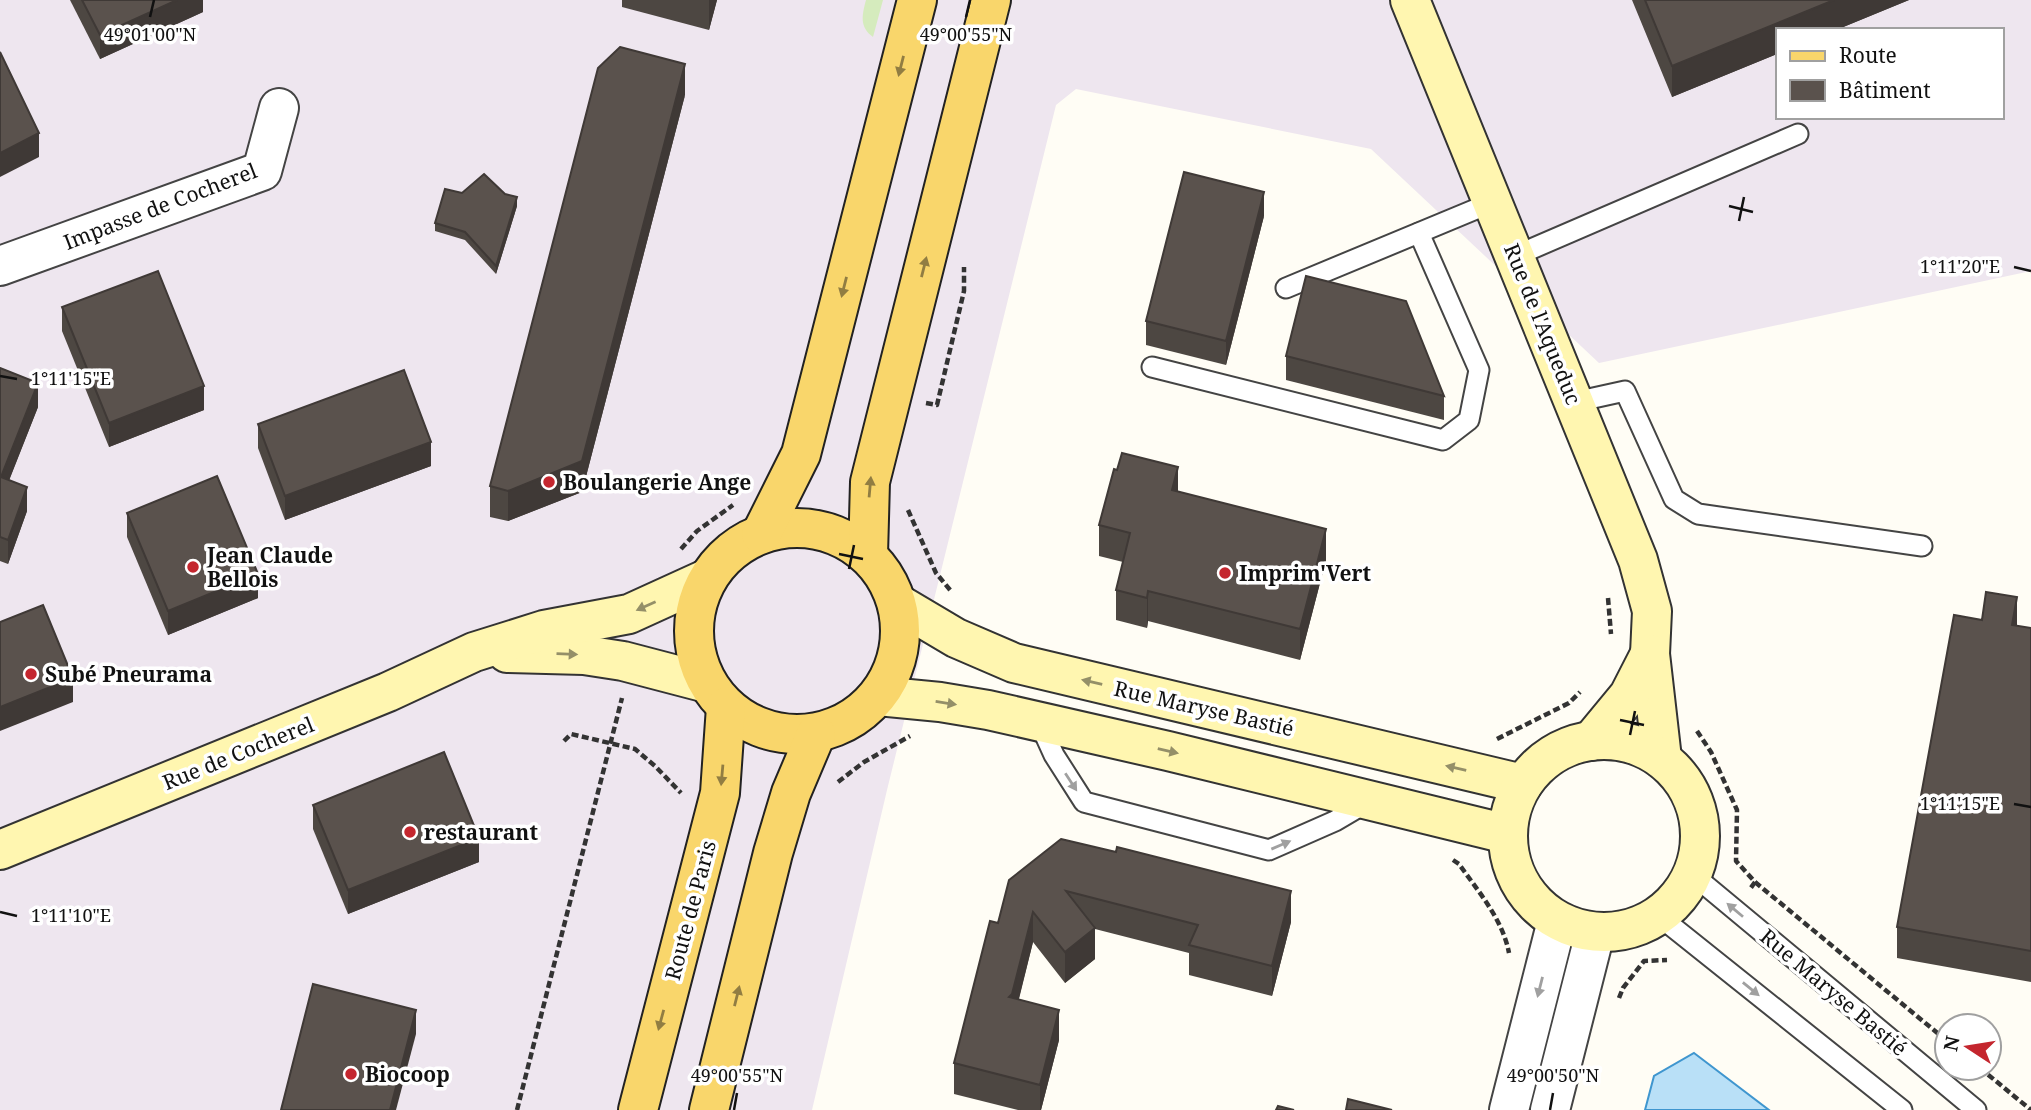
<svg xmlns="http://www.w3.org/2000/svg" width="2031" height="1110" viewBox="0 0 2031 1110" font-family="'Noto Serif',serif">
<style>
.industrial{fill:#eee6ef;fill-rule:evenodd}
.green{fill:#d5ebbd}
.water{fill:#b9e0f7;stroke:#3f96cf;stroke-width:2}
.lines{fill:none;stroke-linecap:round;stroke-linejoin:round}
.lane-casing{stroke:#444;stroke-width:23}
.street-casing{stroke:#444;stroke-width:42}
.secondary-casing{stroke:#333;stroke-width:42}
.primary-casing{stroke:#222;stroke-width:42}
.path{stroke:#333;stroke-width:4.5;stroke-dasharray:7 3.5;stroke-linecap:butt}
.lane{stroke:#fff;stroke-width:19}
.street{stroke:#fff;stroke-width:38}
.secondary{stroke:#fff6b0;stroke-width:38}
.primary{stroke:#f9d66b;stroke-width:38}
.wall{fill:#4d4742}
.shaded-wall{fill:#3f3936}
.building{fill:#5a524d;stroke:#3f3936;stroke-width:2}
.oneway{fill:#917d42}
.oneway2{fill:#948f68}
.oneway3{fill:#a0a0a0}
.ticks{fill:none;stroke:#111;stroke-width:2.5}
.poi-dot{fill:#c4262e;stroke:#fff;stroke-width:2.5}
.labels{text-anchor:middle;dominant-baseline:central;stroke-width:7;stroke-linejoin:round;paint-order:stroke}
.street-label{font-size:21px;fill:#111;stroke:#fff}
.poi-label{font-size:21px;font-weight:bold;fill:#111;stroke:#fff;text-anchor:start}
.ticks-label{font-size:18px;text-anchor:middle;fill:#111;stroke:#fff;stroke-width:7;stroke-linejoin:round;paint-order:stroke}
</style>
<rect width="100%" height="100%" fill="#fffdf5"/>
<path class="industrial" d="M 0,0 L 2031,0 L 2031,271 L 1599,363 L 1371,149 L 1076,89 L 1056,105 L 887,790 L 812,1110 L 0,1110 ZM 1777,30 L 2001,30 L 2001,117 L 1777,117 Z"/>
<path class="green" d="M 866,0 L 883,0 L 873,37 C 859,27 862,15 866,0 Z"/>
<polygon class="water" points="1694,1053 1769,1110 1645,1110 1654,1076"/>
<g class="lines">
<g class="lane-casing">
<g id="lane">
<polyline points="1515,256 1798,134"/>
<polyline points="1286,288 1493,202"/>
<polyline points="1152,367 1443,440 1469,420 1479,370 1419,233"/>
<polyline points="1575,402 1625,391 1674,499 1698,514 1922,546"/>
<polyline points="1039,722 1054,755 1084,802 1269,850 1335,821 1369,801"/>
<polyline points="1692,874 1976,1110"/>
<polyline points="1659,916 1902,1110"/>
</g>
</g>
<g class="street-casing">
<g id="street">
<polyline points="0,266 262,171 279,108"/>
<polyline points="1509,1110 1557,921"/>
<polyline points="1550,1110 1595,933"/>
</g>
</g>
<g class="secondary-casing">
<g id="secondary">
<polyline points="1410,0 1638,560 1652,611 1650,654 1662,759"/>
<polyline points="897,603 956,638 1014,663 1523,784"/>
<polyline points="507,653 584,655 623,661 707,683"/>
<polyline points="878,696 940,702 988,710 1168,751 1507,834"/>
<circle cx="1604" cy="836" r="96"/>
<polyline points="1591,741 1629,695 1650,654"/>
<polyline points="0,850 388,692 474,652 544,630 629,614 708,578"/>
</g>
</g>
<g class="primary-casing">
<g id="primary">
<circle cx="797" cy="631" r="103"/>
<polyline points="761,534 801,454 917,0"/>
<polyline points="868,555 870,482 991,0"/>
<polyline points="638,1110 720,793 726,707"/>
<polyline points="709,1110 773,853 791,793 816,734"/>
</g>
</g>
<g class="path">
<polyline points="926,403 937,405 964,291 964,267"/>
<polyline points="908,510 936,573 951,591"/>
<polyline points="681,549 697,531 733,505"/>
<polyline points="1608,598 1611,634"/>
<polyline points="1697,731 1711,752 1737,810 1736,861 1755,882 1750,889"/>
<polyline points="1497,739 1569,703 1580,692"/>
<polyline points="564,741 571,734 635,749 655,766 681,793"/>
<polyline points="838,782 864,762 910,736"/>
<path d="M 1453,860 L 1459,864 C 1478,891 1503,920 1509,953"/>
<polyline points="1755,882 1947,1041"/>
<polyline points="1619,998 1623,988 1644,961 1667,960"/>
<polyline points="1980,1068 2031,1110"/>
<polyline points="517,1110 622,698"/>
</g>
<use href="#lane" class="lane"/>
<use href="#street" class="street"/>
<use href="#secondary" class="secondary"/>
<use href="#primary" class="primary"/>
</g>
<g class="wall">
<polygon points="70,0 203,0 203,12 100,59"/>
<polygon points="622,0 717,0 709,30 622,7"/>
<polygon points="1632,0 1909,0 1836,30 1777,30 1777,54 1672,97"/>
<polygon points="685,95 582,492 508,521 490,517 490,486"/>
<polygon points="462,193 517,206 496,274 465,240 435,231 435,223"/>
<polygon points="1264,216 1226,365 1146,345 1146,321"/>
<polygon points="62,307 204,410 109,447 62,331"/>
<polygon points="1286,356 1444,396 1444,420 1286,380"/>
<polygon points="0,368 38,407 9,480 27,511 8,564 0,561"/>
<polygon points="258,424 431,466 285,520 258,448"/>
<polygon points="1117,470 1178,491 1326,560 1300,660 1148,621 1147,628 1116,620 1116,590 1123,562 1099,556 1099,525"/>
<polygon points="127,513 258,598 168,635 127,537"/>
<polygon points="2017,626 2031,628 2031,982 1897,958 1897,927"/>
<polygon points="313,805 479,862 348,914 313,829"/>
<polygon points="1061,839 1291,922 1272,996 1189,975 1189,953 1095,929 1095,959 1065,983 1033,942 1019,999 1059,1040 1041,1110 1018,1110 954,1094 954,1063 998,923"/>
</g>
<g class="shaded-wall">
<polygon points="177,0 203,0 203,12 100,59 100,35"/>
<polygon points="709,0 717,0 709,30"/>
<polygon points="1834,0 1909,0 1836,30 1777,30 1777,54 1672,97 1672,66"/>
<polygon points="685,64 685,95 582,492 508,521 508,491"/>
<polygon points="39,133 39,157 0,177 0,153"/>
<polygon points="1264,192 1264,216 1226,365 1226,341"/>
<polygon points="517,197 517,206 496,274 496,266"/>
<polygon points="38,383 38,407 1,501 1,477"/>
<polygon points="204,386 204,410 109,447 109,423"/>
<polygon points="431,442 431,466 285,520 285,496"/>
<polygon points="1178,467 1178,498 1172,490"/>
<polygon points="27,487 27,511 8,564 8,540"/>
<polygon points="1326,529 1326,560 1300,660 1300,629"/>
<polygon points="258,574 258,598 168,635 168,611"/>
<polygon points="1148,591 1148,621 1147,628 1147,598"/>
<polygon points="2017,597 2017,628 2012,625"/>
<polygon points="73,678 73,702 0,731 0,707"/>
<polygon points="479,838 479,862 348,914 348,890"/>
<polygon points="1291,891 1291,922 1272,996 1272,966"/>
<polygon points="1033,912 1033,942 1012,1025 1009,997"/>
<polygon points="1095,928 1095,959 1065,983 1065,952"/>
<polygon points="416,1010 416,1034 396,1110 390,1110"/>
<polygon points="1059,1010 1059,1040 1041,1110 1040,1110 1040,1085"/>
</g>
<g class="building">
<polygon points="82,0 177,0 100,35"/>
<polygon points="1645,0 1834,0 1672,66"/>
<polygon points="620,47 685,64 582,461 508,491 490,486 598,68"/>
<polygon points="0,52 39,133 0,153"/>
<polygon points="1184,172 1264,192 1226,341 1146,321"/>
<polygon points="484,174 505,194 517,197 496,266 465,232 435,223 445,189 462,193"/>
<polygon points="158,271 204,386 109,423 62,307"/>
<polygon points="1306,276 1406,301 1444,396 1286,356"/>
<polygon points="0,368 38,383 1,477 27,487 8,540 0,537"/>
<polygon points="404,370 431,442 285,496 258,424"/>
<polygon points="1122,453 1178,467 1172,490 1326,529 1300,629 1148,591 1147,598 1116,590 1130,533 1099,525 1114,469 1117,470"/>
<polygon points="217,476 258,574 168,611 127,513"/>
<polygon points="1986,592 2017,597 2012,625 2031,628 2031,951 1897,927 1954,615 1982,620"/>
<polygon points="43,605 73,678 0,707 0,622"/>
<polygon points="444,752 479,838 348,890 313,805"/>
<polygon points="1061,839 1116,852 1117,847 1291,891 1272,966 1189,945 1198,925 1066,891 1095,928 1065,952 1033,912 1012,994 1009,997 1059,1010 1040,1085 954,1063 990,921 998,923 1009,880"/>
<polygon points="313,984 416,1010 390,1110 281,1110"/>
<polygon points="1348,1099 1392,1110 1346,1110"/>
<polygon points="1278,1106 1294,1110 1276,1110"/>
</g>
<defs><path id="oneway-solid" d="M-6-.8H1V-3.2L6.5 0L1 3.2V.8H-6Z" transform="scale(1.75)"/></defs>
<g class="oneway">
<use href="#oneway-solid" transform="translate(901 66) rotate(104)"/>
<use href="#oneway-solid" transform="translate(924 267) rotate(-76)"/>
<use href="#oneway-solid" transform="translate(844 287) rotate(104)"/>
<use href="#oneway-solid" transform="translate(870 487) rotate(-85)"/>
<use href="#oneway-solid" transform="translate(722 775) rotate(95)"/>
<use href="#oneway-solid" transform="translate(737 996) rotate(-76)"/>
<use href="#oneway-solid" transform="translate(661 1020) rotate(105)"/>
</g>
<g class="oneway2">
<use href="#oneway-solid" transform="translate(646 606) rotate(156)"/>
<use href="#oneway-solid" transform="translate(567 654) rotate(2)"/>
<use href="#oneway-solid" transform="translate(1092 682) rotate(-167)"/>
<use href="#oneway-solid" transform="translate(946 703) rotate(9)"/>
<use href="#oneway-solid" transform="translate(1168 751) rotate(13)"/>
<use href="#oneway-solid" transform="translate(1456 768) rotate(-167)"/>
</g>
<g class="oneway3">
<use href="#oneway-solid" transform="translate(1071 782) rotate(57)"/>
<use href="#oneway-solid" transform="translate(1281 845) rotate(-23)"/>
<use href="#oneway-solid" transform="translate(1735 910) rotate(-140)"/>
<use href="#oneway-solid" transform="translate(1540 987) rotate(104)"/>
<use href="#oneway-solid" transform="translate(1751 989) rotate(39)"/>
</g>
<path class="ticks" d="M 150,17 L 154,0M 966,17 L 970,0M 1729,206 L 1753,212M 1739,221 L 1744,197M 2014,267 L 2031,271M 0,376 L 17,379M 839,554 L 863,559M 849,569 L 854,545M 1620,720 L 1644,725M 1630,735 L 1635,711M 2014,804 L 2031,807M 0,912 L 17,916M 734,1110 L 737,1093M 1550,1110 L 1553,1093"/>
<g class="poi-dot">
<circle cx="549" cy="482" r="7"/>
<circle cx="193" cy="567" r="7"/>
<circle cx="1225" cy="573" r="7"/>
<circle cx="31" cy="674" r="7"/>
<circle cx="410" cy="832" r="7"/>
<circle cx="351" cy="1074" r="7"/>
</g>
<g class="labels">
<g class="street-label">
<text transform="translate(160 206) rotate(-21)">Impasse de Cocherel</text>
<text transform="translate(1543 324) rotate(68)">Rue de l'Aqueduc</text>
<text transform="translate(1204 708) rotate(13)">Rue Maryse Bastié</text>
<text transform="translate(238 753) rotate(-22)">Rue de Cocherel</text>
<text transform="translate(690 910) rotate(-75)">Route de Paris</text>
<text transform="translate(1834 992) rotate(40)">Rue Maryse Bastié</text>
</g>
<g class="poi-label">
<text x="563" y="482">Boulangerie Ange</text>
<text x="207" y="555">Jean Claude<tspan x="207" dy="24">Bellois</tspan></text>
<text x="1239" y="573">Imprim'Vert</text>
<text x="45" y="674">Subé Pneurama</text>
<text x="424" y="832">restaurant</text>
<text x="365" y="1074">Biocoop</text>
</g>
</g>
<g class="ticks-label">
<text x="150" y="41">49°01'00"N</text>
<text x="966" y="41">49°00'55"N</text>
<text x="1960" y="273">1°11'20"E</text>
<text x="71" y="385">1°11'15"E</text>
<text x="1960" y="810">1°11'15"E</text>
<text x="71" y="922">1°11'10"E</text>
<text x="737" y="1082">49°00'55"N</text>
<text x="1553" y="1082">49°00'50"N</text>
</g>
<rect x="1776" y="28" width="228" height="91" fill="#ffffff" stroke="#a0a0a0" stroke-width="2"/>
<rect x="1790" y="51" width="35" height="10" fill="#f9d66b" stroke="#a0a0a0" stroke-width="2"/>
<text x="1839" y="63" font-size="21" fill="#111111">Route</text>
<rect x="1790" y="80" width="35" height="21" fill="#5a524d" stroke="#a0a0a0" stroke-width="2"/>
<text x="1839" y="98" font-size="21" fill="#111111">Bâtiment</text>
<g transform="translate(1968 1047) rotate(282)"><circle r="33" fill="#ffffff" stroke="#a0a0a0" stroke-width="2"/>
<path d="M0-5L12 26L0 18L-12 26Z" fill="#c4262e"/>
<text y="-10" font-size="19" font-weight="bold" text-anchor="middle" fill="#111111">N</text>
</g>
</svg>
